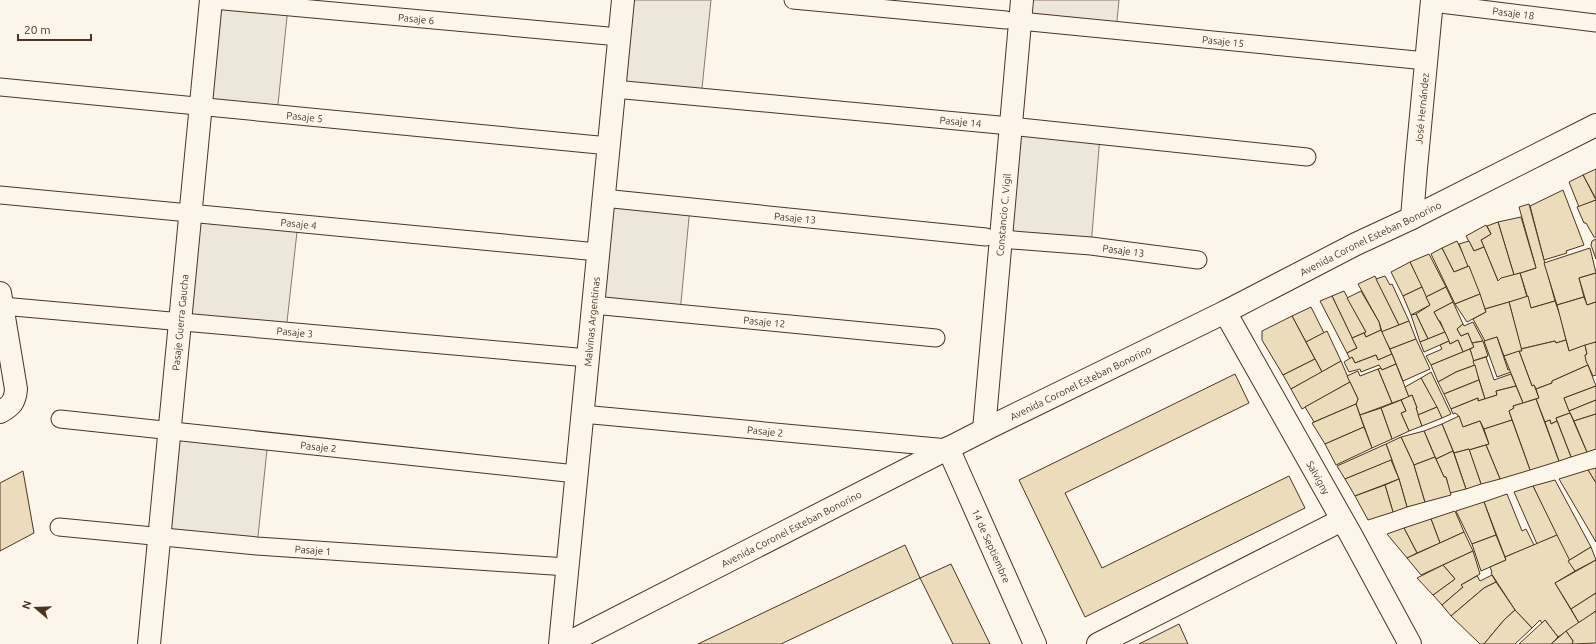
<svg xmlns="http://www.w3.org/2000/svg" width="1596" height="644" viewBox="0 0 1596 644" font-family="Ubuntu,sans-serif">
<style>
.parking{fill:#ede7d9;stroke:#887966}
.building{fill:#ecdcbc;stroke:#4a3520}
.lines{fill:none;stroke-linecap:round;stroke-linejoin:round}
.pedestrian-casing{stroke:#4a3520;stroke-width:19}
.minor-casing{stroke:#4a3520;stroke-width:24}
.tertiary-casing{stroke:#4a3520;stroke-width:24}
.pedestrian{stroke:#fbf6e9;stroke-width:17}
.minor{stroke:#fbf6e9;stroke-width:22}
.tertiary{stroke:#fbf6e9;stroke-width:22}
.labels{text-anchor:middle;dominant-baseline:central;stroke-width:3;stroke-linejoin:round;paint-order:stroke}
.street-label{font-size:10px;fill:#4a3520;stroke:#fbf6e9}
</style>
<rect width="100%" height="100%" fill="#fbf6e9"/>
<g class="parking">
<polygon points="211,0 288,7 277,114 201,106"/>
<polygon points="623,0 711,0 701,98 614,89"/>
<polygon points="1022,0 1119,0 1116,31 1020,21"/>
<polygon points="1010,126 1100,136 1091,246 1000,239"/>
<polygon points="603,198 690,207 680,313 593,305"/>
<polygon points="190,213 298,223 286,331 180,322"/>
<polygon points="169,430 268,440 257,546 159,537"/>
</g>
<g class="building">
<polygon points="1596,169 1596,199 1583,175"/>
<polygon points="1583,175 1596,200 1579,207 1569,182"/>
<polygon points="1563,190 1584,245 1566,251 1567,253 1544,260 1530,206"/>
<polygon points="1596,200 1596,237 1594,237 1586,223 1584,223 1577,207"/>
<polygon points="1529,204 1555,301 1531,308 1520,273 1536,268 1519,207"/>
<polygon points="1521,217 1536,268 1514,275 1498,222"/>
<polygon points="1498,222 1514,275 1498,281 1481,240 1491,234 1487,226"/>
<polygon points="1486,225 1491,234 1481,240 1484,247 1474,251 1466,236"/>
<polygon points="1596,239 1596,259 1591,245 1592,241"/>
<polygon points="1457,241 1469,266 1454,272 1442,248"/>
<polygon points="1469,241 1474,251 1484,247 1498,281 1501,278 1520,273 1527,297 1485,309 1459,244"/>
<polygon points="1442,248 1454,272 1469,266 1480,294 1455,304 1431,254"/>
<polygon points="1590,248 1596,273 1579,278 1584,297 1557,305 1544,263"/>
<polygon points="1429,254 1446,287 1426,297 1410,262"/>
<polygon points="1410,262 1422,287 1403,296 1391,272"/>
<polygon points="1596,273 1596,302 1587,305 1579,278"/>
<polygon points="1375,276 1399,325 1382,332 1379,322 1358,284"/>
<polygon points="1385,276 1390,285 1392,284 1409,321 1399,325 1376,279"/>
<polygon points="1422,287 1430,305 1411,315 1403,296"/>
<polygon points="1446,287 1453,302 1434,312 1445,332 1428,339 1416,314 1430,305 1426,297"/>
<polygon points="1344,291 1366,332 1352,338 1332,296"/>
<polygon points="1361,291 1379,322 1381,330 1366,337 1364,333 1366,332 1347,298"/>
<polygon points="1480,294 1486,312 1467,322 1455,304"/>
<polygon points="1332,296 1357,348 1347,353 1320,301"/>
<polygon points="1528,296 1531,308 1555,301 1561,318 1566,340 1556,343 1555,341 1521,349 1509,302"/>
<polygon points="1584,297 1587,305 1596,302 1596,342 1569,351 1557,305"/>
<polygon points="1453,302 1463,324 1457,329 1461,336 1468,333 1474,347 1463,352 1458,340 1450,344 1440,321 1439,321 1434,312"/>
<polygon points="1509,302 1522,351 1504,356 1497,337 1485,341 1473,319 1486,312 1485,309"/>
<polygon points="1311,307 1324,333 1306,342 1292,316"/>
<polygon points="1416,314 1428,339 1420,342 1411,315"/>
<polygon points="1292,316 1315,359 1283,375 1262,340 1262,331"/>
<polygon points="1409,321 1416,339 1390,349 1381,332"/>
<polygon points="1473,322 1483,341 1472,343 1468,333 1461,336 1457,329 1463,324 1464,326"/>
<polygon points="1381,330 1392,354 1378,360 1376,355 1355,363 1352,357 1350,359 1347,353 1357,348 1352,338 1364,333 1366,337"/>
<polygon points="1327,331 1341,361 1322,372 1306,342"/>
<polygon points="1445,332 1449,341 1424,352 1420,342"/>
<polygon points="1497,337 1508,370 1510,369 1511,372 1497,377 1484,341"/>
<polygon points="1416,339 1430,369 1403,381 1390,349"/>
<polygon points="1458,340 1463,352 1431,365 1426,356 1442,349 1440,345 1449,341 1450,344"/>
<polygon points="1566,340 1569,351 1585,345 1587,354 1585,355 1588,365 1552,381 1552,383 1536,389 1534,385 1532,386 1519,351 1522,351 1521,349 1555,341 1556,343"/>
<polygon points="1483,341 1488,356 1473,361 1470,349 1474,347 1472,343"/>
<polygon points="1596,342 1596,375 1593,376 1586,361 1585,355 1587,354 1585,345"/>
<polygon points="1470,349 1475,365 1456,372 1438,382 1431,365"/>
<polygon points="1519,351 1532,386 1534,385 1539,398 1523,403 1504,356"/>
<polygon points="1392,354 1396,364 1382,370 1379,365 1361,372 1360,369 1349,372 1344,362 1352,357 1355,363 1376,355 1378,360"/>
<polygon points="1486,357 1494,380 1511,374 1516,386 1496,391 1497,395 1485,399 1473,361"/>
<polygon points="1315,359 1322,372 1291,389 1283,375"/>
<polygon points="1341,361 1350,382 1302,409 1291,389"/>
<polygon points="1396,364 1409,397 1392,403 1378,369 1381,368 1382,370"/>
<polygon points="1475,365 1479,380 1444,394 1438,382 1456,372"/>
<polygon points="1588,365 1596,386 1564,398 1570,413 1556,418 1557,421 1551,424 1550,420 1545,422 1536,399 1539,398 1536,389 1552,383 1552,381"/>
<polygon points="1378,369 1392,403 1360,415 1356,404 1358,399 1347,376 1358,371 1360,376"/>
<polygon points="1431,372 1451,414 1442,418 1421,378"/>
<polygon points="1235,374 1249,403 1065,493 1102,568 1289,476 1305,508 1085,617 1019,480"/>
<polygon points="1421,378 1437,407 1418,415 1416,408 1417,408 1412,395 1409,397 1405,387"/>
<polygon points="1479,380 1485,399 1478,401 1478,398 1451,409 1444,394"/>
<polygon points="1350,382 1358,399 1356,404 1314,422 1305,407"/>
<polygon points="1516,386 1523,403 1513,406 1514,408 1509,411 1512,420 1500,424 1484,429 1480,421 1463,427 1458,415 1455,413 1453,414 1451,409 1478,398 1478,401 1497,395 1496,391"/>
<polygon points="1596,386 1596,400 1569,411 1564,398"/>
<polygon points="1412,395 1417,408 1416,408 1422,426 1409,431 1401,413 1406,411 1401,400"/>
<polygon points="1536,399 1559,461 1530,470 1509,411 1514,408 1513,406"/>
<polygon points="1401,400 1406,411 1401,413 1409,431 1392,439 1381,408"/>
<polygon points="1596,400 1596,414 1574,421 1569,411"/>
<polygon points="1356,404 1364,427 1325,444 1312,423"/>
<polygon points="1437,407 1442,418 1422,426 1418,415"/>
<polygon points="1381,408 1392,439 1372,448 1360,415"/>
<polygon points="1570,413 1587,452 1571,457 1556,418"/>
<polygon points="1596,414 1596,449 1587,452 1574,421"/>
<polygon points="1459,416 1463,427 1480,421 1489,444 1469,450 1469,449 1454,453 1442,424"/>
<polygon points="1512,420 1530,470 1500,479 1486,445 1489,444 1484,429"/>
<polygon points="1550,420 1551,424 1557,421 1571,457 1559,461 1545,422"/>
<polygon points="1442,424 1453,451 1436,459 1424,431"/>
<polygon points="1364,427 1372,448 1336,465 1325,444"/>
<polygon points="1424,431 1435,457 1414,465 1401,437"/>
<polygon points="1401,437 1414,465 1425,502 1407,507 1399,479 1386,444"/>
<polygon points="1386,444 1392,460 1345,479 1337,466"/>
<polygon points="1486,445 1500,479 1481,484 1469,450"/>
<polygon points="1469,449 1481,484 1466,489 1454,453"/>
<polygon points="1453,451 1466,489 1450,493 1446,477 1444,477 1436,459"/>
<polygon points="1435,457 1444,477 1446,477 1451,495 1425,502 1414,465"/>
<polygon points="1391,460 1399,479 1355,496 1345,479"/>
<polygon points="1596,468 1596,483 1588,470"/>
<polygon points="1588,470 1596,483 1596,542 1559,479"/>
<polygon points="23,471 34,533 0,551 0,483"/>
<polygon points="1399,479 1407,507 1393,512 1385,485"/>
<polygon points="1555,480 1591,547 1568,561 1533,486"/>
<polygon points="1385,485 1393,512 1368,520 1355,496"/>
<polygon points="1533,486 1557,535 1537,544 1514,492"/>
<polygon points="1507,494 1522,531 1526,529 1534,545 1505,557 1484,502"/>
<polygon points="1484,502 1496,535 1472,544 1456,511"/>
<polygon points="1455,511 1464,532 1440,543 1431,519"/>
<polygon points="1431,519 1440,543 1417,553 1404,528"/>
<polygon points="1404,528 1417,553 1407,558 1387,534"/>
<polygon points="1464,532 1473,551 1443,565 1421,575 1407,558"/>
<polygon points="1496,535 1506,560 1481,571 1472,544"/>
<polygon points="1557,535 1575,571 1555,583 1579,623 1558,637 1545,620 1542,623 1540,620 1532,628 1515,610 1491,573 1492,572 1490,567 1506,560 1505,557"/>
<polygon points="905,545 920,578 781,644 698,644"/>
<polygon points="1591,547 1596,560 1575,571 1568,561"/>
<polygon points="1473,551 1480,574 1461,585 1463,587 1442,605 1433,595 1455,579 1443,565"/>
<polygon points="1596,560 1596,593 1571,609 1555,583"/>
<polygon points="951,564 990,644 953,644 920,578"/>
<polygon points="1443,565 1455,579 1433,595 1417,578"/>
<polygon points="1492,575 1496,582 1484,588 1451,616 1442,605 1463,587 1461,585 1477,576 1480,581"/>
<polygon points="1496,582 1515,610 1504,620 1484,644 1480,644 1451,616 1484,588"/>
<polygon points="1596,593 1596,611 1579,623 1571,609"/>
<polygon points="1515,610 1532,628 1515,644 1484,644 1504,620"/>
<polygon points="1596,611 1596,643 1572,644 1573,641 1566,631"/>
<polygon points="1545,620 1558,637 1551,644 1519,644"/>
<polygon points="1179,624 1188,644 1139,644"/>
<polygon points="1566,631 1573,641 1572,644 1551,644"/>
</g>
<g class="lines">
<g class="pedestrian-casing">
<g id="pedestrian">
<path id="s1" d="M 213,0 L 619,37"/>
<polyline points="793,0 1006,20"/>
<path id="s2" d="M 1432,3 L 1596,23"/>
<path id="s3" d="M 1020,21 L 1426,61"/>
<path id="s4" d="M 0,87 L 609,146"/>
<path id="s5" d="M 614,89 L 1010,126 L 1307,157"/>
<path id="s6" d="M 0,195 L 598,252"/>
<path id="s7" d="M 603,198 L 986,237"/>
<path id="s8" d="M 1000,239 L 1091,246 L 1198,260"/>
<path id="s9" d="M 593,305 L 936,338"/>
<path id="s10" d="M 2,306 L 588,358"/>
<path id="s11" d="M 582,414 L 948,448"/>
<path id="s12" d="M 60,419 L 576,474"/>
<path id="s13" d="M 59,527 L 257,546 L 567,567"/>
</g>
</g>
<g class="minor-casing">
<g id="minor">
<path id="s14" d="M 1412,218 L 1416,168 L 1432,0"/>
<path d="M 0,293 L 16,389 C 15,402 11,406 0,412"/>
<path id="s15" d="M 1225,312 L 1351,535 L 1410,644"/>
<path id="s16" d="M 984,430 L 1022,0"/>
<path id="s17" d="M 948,448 L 1035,644"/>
<path id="s18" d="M 149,644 L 211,0"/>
<path id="s19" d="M 560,644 L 623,0"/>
<polyline points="1098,644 1342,520"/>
</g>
</g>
<g class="tertiary-casing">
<g id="tertiary">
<path id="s20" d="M 566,644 L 984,430 L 1225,312 L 1356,244 L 1412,218 L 1596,125"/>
</g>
</g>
<use href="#pedestrian" class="pedestrian"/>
<use href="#minor" class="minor"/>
<use href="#tertiary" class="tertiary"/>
</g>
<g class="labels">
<g class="street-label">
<text stroke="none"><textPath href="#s2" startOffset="82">Pasaje 18</textPath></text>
<text stroke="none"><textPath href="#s1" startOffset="204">Pasaje 6</textPath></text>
<text stroke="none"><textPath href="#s3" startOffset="204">Pasaje 15</textPath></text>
<text stroke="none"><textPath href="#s14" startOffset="110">José Hernández</textPath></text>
<text stroke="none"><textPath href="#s4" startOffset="306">Pasaje 5</textPath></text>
<text stroke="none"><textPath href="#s5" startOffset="348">Pasaje 14</textPath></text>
<text stroke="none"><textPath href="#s16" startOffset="216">Constancio C. Vigil</textPath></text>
<text stroke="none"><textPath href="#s7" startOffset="193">Pasaje 13</textPath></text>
<text stroke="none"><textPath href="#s6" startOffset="300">Pasaje 4</textPath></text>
<text stroke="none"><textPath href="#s20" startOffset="901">Avenida Coronel Esteban Bonorino</textPath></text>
<text stroke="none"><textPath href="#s8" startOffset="124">Pasaje 13</textPath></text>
<text stroke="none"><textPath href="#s9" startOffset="172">Pasaje 12</textPath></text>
<text stroke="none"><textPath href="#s18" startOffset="323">Pasaje Guerra Gaucha</textPath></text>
<text stroke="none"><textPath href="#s19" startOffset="324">Malvinas Argentinas</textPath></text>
<text stroke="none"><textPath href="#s10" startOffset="294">Pasaje 3</textPath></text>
<text stroke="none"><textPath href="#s20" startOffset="577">Avenida Coronel Esteban Bonorino</textPath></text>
<text stroke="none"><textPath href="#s11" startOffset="184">Pasaje 2</textPath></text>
<text stroke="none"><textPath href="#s12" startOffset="260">Pasaje 2</textPath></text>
<text stroke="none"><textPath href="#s15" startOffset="190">Salvigny</textPath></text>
<text stroke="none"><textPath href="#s20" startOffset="253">Avenida Coronel Esteban Bonorino</textPath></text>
<text stroke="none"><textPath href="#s17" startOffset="107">14 de Septiembre</textPath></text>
<text stroke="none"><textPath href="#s13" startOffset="255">Pasaje 1</textPath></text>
</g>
</g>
<g transform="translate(36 608) rotate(289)" stroke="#fbf6e9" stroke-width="3" paint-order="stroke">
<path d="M0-3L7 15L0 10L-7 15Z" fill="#4a3520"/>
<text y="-6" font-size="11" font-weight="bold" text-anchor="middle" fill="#4a3520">N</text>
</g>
<path d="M18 34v6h73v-6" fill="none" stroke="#4a3520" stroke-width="2"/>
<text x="24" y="34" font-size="12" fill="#4a3520" stroke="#fbf6e9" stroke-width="3" paint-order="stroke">20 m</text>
</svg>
